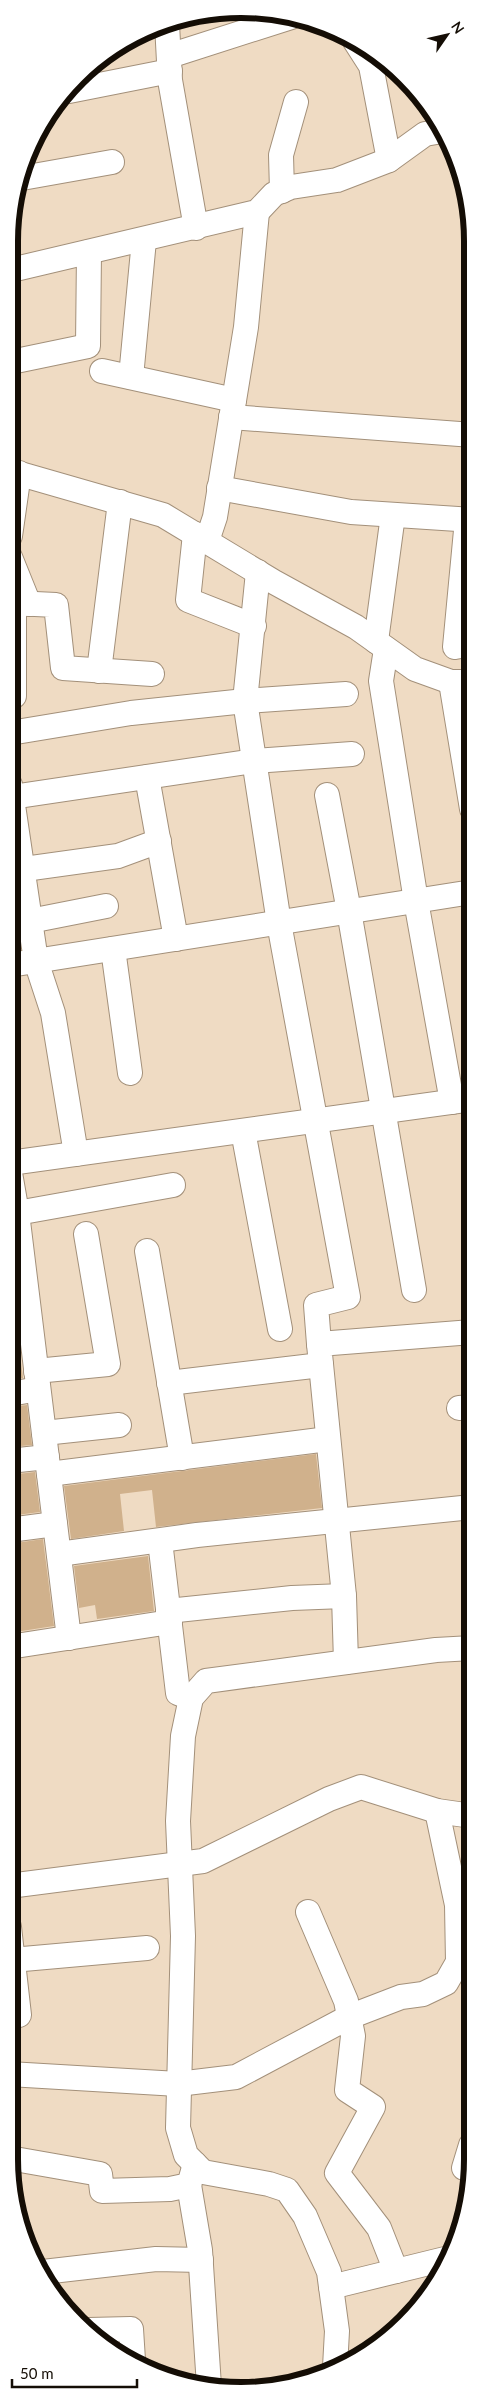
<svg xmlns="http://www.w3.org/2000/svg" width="482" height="2399" viewBox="0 0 482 2399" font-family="Lato,sans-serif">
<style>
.building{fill:#d0b18c}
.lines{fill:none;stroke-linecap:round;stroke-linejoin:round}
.minor-casing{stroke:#a3907a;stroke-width:26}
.minor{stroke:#fff;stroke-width:24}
.rim{fill:none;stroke:#140d05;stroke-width:6}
</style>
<rect width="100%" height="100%" fill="#efdbc3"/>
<g class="building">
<polygon points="10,1278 23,1378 10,1380"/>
<polygon points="27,1405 32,1445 9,1447 10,1407"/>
<polygon points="316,1454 322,1508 156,1527 152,1490 120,1494 124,1531 71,1539 64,1486"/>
<polygon points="35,1472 40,1512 9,1516 9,1475"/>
<polygon points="43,1539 54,1626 9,1633 9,1544"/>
<polygon points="148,1556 154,1611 97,1619 95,1605 79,1608 74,1566"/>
</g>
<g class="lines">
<g class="minor-casing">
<g id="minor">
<polyline points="167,24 170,80 196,228"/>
<polyline points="355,41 371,66 389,160"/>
<polyline points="169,56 291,17"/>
<polyline points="69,91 170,71"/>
<polyline points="22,178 112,162"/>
<polyline points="282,191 281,155 296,102"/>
<polyline points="11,270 257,212 274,194 291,187 337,180 389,160 425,134 442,131"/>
<polyline points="11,362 88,346 89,252"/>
<polyline points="102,371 234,400"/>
<polyline points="131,377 144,240"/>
<polyline points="231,417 473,435"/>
<polyline points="10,471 163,515 274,582 356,627 415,669 451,682 472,682"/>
<polyline points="219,488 351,512 473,520"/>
<polyline points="467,520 455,647 472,644"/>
<polyline points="195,534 188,600 254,626"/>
<polyline points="10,536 19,473"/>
<polyline points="207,541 215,517 246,327 257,212"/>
<polyline points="10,557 29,604"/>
<polyline points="258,572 245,701 279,923 348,1297 316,1305 319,1344"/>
<polyline points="376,641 393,515"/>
<polyline points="386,649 381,681 416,901 452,1102"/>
<polyline points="99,671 120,502"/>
<polyline points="451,682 472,809"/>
<polyline points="10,696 14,696 14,603 56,605 63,668 152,674"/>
<polyline points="10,733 131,713 245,701 346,694"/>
<polyline points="147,777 176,939"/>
<polyline points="10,785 36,961 53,1013 76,1154"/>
<polyline points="327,795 349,911 414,1290"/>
<polyline points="12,797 254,761 352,754"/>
<polyline points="10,871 118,856 159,841"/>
<polyline points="30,921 106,906"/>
<polyline points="113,949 130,1073"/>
<polyline points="10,965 472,892"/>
<polyline points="243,1131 280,1329"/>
<polyline points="10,1163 472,1099"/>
<polyline points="10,1173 17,1213 69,1638"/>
<polyline points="17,1213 173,1185"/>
<polyline points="147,1251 182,1458"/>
<polyline points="36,1371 108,1364 86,1234"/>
<polyline points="169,1383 321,1365"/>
<polyline points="10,1394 38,1389"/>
<polyline points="459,1408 472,1407"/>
<polyline points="44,1433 119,1425"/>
<polyline points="9,1461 47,1457"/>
<polyline points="49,1474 328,1439"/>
<polyline points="9,1530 55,1524"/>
<polyline points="160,1541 178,1693 191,1698"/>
<polyline points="59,1554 197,1535 472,1507"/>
<polyline points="168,1611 292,1598 344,1596"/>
<polyline points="9,1647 170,1622"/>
<polyline points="346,1662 344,1596 319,1344 472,1332"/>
<polyline points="9,1886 203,1861 329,1799 361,1787 437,1811 472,1816"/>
<polyline points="308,1912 346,2001 353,2036 347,2090 373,2107 337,2173 379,2228 396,2271"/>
<polyline points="9,1927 19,2015"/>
<polyline points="12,1960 147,1948"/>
<polyline points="9,2074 178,2084 236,2077 349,2017 401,1997 423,1994 446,1983 458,1962 457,1905 437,1811"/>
<polyline points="9,2158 100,2174 102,2191 170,2189 189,2185 195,2164"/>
<polyline points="471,2170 464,2168 471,2145"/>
<polyline points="189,2185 200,2250 209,2386"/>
<polyline points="43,2272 156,2259 201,2260"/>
<polyline points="331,2287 445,2259"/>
<polyline points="89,2330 131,2329 133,2360"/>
<polyline points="335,2367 337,2331 329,2272 305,2216 287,2190 269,2184 203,2172 186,2155 178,2128 183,1936 178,1821 183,1736 191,1698 206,1681 436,1650 472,1648"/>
</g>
</g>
<use href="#minor" class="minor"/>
</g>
<path d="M0 0H482V2399H0ZM241 18H241A223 223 0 0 1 464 241V2159A223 223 0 0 1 241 2382H241A223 223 0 0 1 18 2159V241A223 223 0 0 1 241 18Z" fill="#fff" fill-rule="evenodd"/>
<path class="rim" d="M241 18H241A223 223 0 0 1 464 241V2159A223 223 0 0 1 241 2382H241A223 223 0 0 1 18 2159V241A223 223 0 0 1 241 18Z"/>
<g transform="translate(447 35) rotate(56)" stroke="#ffffff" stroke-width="4" paint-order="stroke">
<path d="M0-4L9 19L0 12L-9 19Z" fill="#140d05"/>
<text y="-8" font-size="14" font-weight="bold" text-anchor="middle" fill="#140d05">N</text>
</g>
<path d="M12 2379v8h125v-8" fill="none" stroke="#140d05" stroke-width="2.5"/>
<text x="20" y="2379" font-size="15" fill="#140d05" stroke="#ffffff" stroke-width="4" paint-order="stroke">50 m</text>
</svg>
